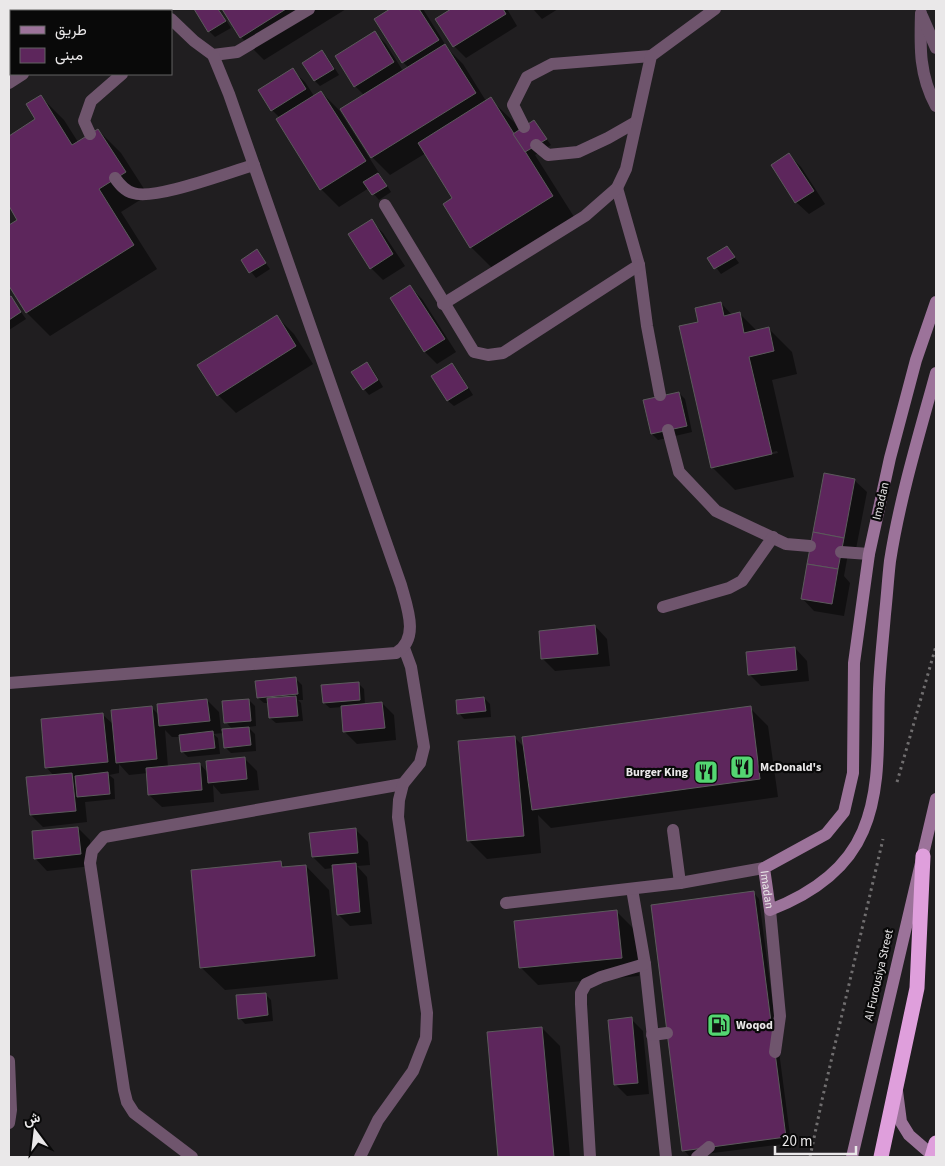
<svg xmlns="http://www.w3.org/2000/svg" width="945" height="1166" viewBox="0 0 945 1166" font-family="'Source Sans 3',Vazirmatn,sans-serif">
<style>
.shadow{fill:#0007;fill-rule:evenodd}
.building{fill:#5d265c;stroke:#5c5a5c}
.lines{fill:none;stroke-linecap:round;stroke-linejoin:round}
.path{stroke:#706e6f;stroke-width:3;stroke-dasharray:2.5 4;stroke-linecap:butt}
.lane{stroke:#6f556d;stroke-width:12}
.street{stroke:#6f556d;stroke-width:12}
.secondary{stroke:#9c739a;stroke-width:12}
.highway{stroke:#df9fdc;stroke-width:15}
.highway-bridge{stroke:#df9fdc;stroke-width:15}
.labels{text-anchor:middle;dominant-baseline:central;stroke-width:4.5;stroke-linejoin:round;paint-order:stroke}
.street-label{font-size:12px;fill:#eae8e9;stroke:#090909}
.poi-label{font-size:12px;font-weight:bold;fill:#eae8e9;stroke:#090909;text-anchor:start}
</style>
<rect width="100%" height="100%" fill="#201e20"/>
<g class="shadow">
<polygon points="195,9 219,9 231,28 215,37 209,31"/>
<polygon points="223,9 346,9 264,60 241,37"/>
<polygon points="392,9 423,9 448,49 463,64 486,101 490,99 514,122 520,131 534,122 551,145 535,155 576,220 495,271 471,247 444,204 454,198 426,153 390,175 372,157 342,110 365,96 355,86 336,56 374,32 386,44 403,71 409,68 403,62 376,19"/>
<polygon points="452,9 507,9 517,26 466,58 454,46"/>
<polygon points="533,9 558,9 542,19"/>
<polygon points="322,52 328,58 339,75 320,86 315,81"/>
<polygon points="292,70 305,82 314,96 321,92 339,110 391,192 379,200 369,188 339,207 321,189 277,119 280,118 272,110"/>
<polygon points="40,96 64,120 78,142 98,130 121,153 148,195 121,212 157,269 50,336 27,313 9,284 9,227 19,220 9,203 9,137 37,119"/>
<polygon points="789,155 801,167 825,204 809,214 796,202"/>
<polygon points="371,221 383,233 405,266 383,280 371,268"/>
<polygon points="727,247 739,263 721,274 709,258"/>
<polygon points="257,251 270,269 256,278 242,260"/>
<polygon points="410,287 422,299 456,352 437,364 425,352 391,298"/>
<polygon points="9,295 26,319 9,330"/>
<path d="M 721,303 L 732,315 L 739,313 L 757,331 L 769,329 L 792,352 L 797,374 L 772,380 L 794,477 L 735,490 L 712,467 L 700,322 ZM 777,451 L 778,453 L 727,465 L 727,462 Z"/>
<polygon points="276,316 294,334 313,364 236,413 218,395"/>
<polygon points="367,364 373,370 383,387 369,395 364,389"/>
<polygon points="452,365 458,371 473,395 454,406 448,401 433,377"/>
<polygon points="679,393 685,399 692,432 658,440 652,434 644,401"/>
<polygon points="854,480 867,492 856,549 849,548 844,576 850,583 844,616 814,611 802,598"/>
<polygon points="595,626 607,639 610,666 555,671 543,659 540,632"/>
<polygon points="795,648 807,661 809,681 761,686 749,674"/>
<polygon points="296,679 302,685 303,700 298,700 301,703 303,721 276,723 270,718 268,703 264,703 258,698"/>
<polygon points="358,683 364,689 365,705 382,703 394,715 396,740 357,744 345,732 342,707 330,708 324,703"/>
<polygon points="484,698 490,704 491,717 464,719 459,713"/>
<polygon points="207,700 219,712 221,731 233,730 226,722 249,700 255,706 256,726 248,727 255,734 256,751 231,753 225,747 223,733 213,734 218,738 220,754 188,757 182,751 181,737 172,737 165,730 168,767 200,764 208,773 245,759 257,771 259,790 221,794 213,785 214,802 162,807 149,795 148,773 129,775 119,764 119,773 109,775 114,779 115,799 85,802 87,822 43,827 31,815 54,776 46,767 103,715 114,725 152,708 159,715"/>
<polygon points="750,708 768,726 778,797 551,828 538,815 541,853 487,859 469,841 514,737 525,748"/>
<polygon points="78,828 90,840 92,866 47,871 35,858"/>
<polygon points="356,830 368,842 370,865 357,866 367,877 372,924 350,926 338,914 333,868 325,869 313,857"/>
<polygon points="280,862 286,868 306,866 329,890 338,979 225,990 201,967"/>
<polygon points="754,893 759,899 791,1143 689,1156 684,1150"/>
<polygon points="617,912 635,930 639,976 538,985 520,967"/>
<polygon points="265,994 271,1000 273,1021 245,1024 240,1018"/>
<polygon points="631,1019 643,1031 649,1094 627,1096 615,1084"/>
<polygon points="542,1028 560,1046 570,1157 500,1157 488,1033"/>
</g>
<g class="building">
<polygon points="194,9 218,9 226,21 208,32"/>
<polygon points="222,9 286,9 240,38"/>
<polygon points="390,9 419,9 439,40 402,63 374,19"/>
<polygon points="451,9 503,9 506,14 453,47 435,19"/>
<polygon points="375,31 394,62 354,87 335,56"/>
<polygon points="445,44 476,93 371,158 340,109"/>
<polygon points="322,50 334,69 314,81 302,63"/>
<polygon points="293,68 306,89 271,111 258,90"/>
<polygon points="321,91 366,161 320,190 276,119"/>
<polygon points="41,95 72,145 98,129 126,172 99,189 134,245 26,313 9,286 9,225 17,220 9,206 9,136 35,119 26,104"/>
<polygon points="491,97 553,196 470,248 443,204 452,198 418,143"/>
<polygon points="534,120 547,139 525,152 513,134"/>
<polygon points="789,153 814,191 795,203 771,165"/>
<polygon points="378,173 387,186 372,195 363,182"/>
<polygon points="372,219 393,254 370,269 348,234"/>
<polygon points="727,246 735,257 714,269 707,258"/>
<polygon points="257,249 266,263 249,273 241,260"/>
<polygon points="410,285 445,339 424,352 390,298"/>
<polygon points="11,296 21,312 9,320 9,297"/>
<polygon points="721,302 724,316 740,312 744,333 769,327 774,351 749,357 772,454 711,468 679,326 698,322 695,308"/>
<polygon points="277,315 296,346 217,396 197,365"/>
<polygon points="367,362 378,380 363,390 351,372"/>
<polygon points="452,363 468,388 447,401 431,376"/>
<polygon points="679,392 687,426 651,434 643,400"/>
<polygon points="824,473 855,479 844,538 813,532"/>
<polygon points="813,532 844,538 838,569 807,564"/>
<polygon points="807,564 838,569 832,604 801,599"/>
<polygon points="595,625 598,654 541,659 539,631"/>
<polygon points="795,647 797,670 748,675 746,652"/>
<polygon points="296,677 298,694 257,698 255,681"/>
<polygon points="359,682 360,700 323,703 321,685"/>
<polygon points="296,696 298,716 269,718 267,698"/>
<polygon points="484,697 486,711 457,714 456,700"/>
<polygon points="207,699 210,721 159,726 157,704"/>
<polygon points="249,699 251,721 224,723 222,701"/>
<polygon points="382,702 385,728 343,732 341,706"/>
<polygon points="152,706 157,759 116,763 111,710"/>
<polygon points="751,706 760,779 532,810 522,737"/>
<polygon points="103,713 108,762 45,768 41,719"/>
<polygon points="249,727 251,745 224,748 222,729"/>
<polygon points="213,731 215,748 181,752 179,735"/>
<polygon points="515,736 524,836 467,841 458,741"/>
<polygon points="245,757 247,779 208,783 206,761"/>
<polygon points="200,763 202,790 148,795 146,768"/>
<polygon points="108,772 110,794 77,797 75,776"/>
<polygon points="72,773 76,811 30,815 26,777"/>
<polygon points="78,827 81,854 34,859 32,831"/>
<polygon points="356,828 358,853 312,857 309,833"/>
<polygon points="281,861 282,867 306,865 315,956 200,968 191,870"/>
<polygon points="356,863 360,912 337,915 332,865"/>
<polygon points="754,891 786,1137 682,1151 651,905"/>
<polygon points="617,910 622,958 519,968 514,921"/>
<polygon points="266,993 268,1015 238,1019 236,995"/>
<polygon points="632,1017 638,1083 614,1085 608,1020"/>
<polygon points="542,1027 554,1157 498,1157 487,1032"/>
</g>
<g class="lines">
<g class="path">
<polyline points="897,782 936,646"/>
<polyline points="810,1157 822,1100 883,839"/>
</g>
<g class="lane">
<polyline points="524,127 513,105 527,77 552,64 651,56"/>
<polyline points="90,134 84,121 91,101 122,74"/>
<polyline points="536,145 548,155 578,152 608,138 636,122"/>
<path d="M 115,178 C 120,185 125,191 133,193 C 154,201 229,172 254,165"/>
<polyline points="617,188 639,265 647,326 660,395"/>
<polyline points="385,205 474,352 488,355 503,353 639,265"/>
<polyline points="443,304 585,216 617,188 626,169 651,56 715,9"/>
<polyline points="668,430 679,472 716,511 786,544 810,546"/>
<polyline points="841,552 869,554"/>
<polyline points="663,607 729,588 742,581 773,537"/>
<polyline points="673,830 680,883"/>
<polyline points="632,889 645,964 666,1157"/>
<polyline points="506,903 680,883 764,868"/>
<polyline points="770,910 780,1016 775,1052"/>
<polyline points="652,1035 667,1033"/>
<polyline points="9,1061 11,1110 9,1123"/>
<polyline points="192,1157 134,1113 127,1102 124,1090 90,863 92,851 104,837 403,784"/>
<polyline points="360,1157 378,1120 413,1071 426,1038 427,1013 398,817 399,800 403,784 420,763 424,747 411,667 404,648"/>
<polyline points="590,1157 581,1004 581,993 586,984 601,977 645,964"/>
<polyline points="697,1157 709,1147"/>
</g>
<g class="street">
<polyline points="162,9 163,11"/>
<polyline points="112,11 116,9"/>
<path d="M 921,13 C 920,47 919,75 936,106"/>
<polyline points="922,16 936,48"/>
<polyline points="171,19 194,41 213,55 237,52 309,9"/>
<polyline points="9,83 23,74"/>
<path d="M 9,683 L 396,653 C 420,639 407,607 401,585 L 229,94 L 213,55"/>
</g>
<g class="secondary">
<path id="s1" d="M 936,302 L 916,360 L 890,458 L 869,554 L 854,663 L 853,773 L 844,812 L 826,834 L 764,868 L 770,910 C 809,895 846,871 863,831 C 882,787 877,736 879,689 C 880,664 883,639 885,614 C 887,596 888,578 890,561 C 900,497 919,435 936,373"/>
<polyline points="897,1091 901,1122 909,1135 932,1155 936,1156"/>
<polyline points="852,1157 936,799"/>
</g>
<polyline class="highway" points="881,1157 917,988 923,856"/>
<polyline class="highway-bridge" points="932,1157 936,1143"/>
</g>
<defs>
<g id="restaurant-square" transform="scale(1.25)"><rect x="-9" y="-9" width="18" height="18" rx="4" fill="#54d672" stroke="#090909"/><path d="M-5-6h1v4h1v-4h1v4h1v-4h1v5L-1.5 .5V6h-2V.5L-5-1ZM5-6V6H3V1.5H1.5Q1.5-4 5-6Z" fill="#111"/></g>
<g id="fuel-square" transform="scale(1.25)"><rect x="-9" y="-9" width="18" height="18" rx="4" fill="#54d672" stroke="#090909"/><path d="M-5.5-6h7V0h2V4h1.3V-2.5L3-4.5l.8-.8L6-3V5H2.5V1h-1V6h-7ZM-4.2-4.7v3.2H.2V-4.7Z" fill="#111"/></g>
</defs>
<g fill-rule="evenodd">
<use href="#restaurant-square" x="742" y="767"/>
<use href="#restaurant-square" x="706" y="772"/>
<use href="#fuel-square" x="719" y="1025"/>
</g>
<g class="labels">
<g class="street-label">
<text transform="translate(881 501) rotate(-77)">Imadan</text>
<text stroke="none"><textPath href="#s1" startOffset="642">Imadan</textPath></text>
<text transform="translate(879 975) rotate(-77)">Al Furousiya Street</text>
</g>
<g class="poi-label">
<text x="760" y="767">McDonald's</text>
<text x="688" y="772" text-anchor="end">Burger King</text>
<text x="736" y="1025">Woqod</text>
</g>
</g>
<rect width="945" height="1166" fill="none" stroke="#eae8e9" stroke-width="20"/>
<rect x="10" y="10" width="162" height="65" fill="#090909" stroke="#636263"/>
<rect x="20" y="26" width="25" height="8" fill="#9c739a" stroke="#636263"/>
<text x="55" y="35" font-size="15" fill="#eae8e9">طريق</text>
<rect x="20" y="48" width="25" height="15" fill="#5d265c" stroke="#636263"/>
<text x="55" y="60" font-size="15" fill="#eae8e9">مبنى</text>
<g transform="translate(35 1131) rotate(345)" stroke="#090909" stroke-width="4" paint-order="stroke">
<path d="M0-4L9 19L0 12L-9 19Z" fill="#eae8e9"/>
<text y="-8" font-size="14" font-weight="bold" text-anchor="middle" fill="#eae8e9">ش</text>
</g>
<path d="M775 1146v8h81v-8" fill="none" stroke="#eae8e9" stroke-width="2.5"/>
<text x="782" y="1146" font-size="15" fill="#eae8e9" stroke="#090909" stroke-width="4" paint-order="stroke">20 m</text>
</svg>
